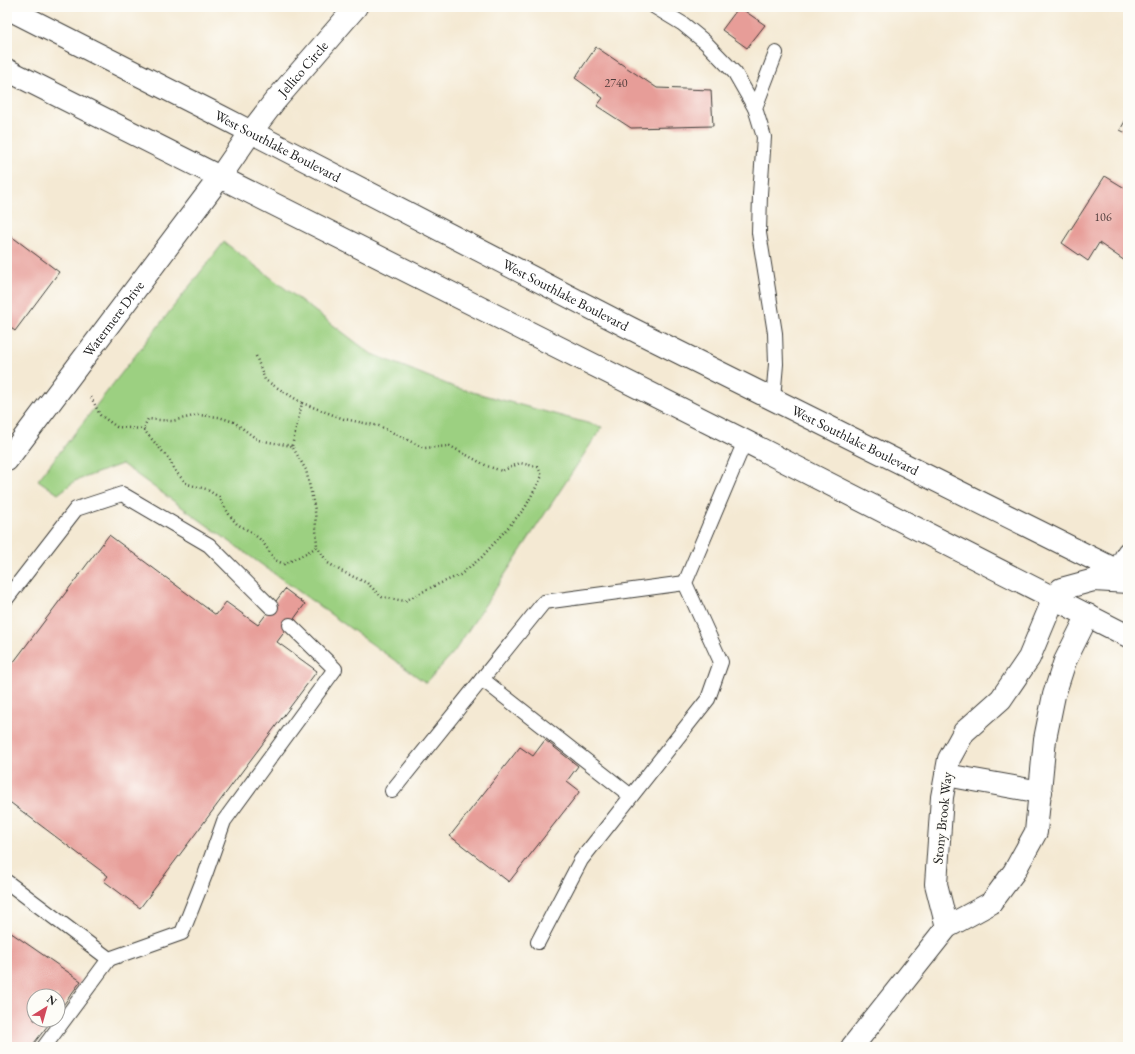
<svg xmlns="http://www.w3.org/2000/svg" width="1135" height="1054" viewBox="0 0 1135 1054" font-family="'EB Garamond',serif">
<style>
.green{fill:#9cd081;stroke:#5c764e}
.building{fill:#e79d98}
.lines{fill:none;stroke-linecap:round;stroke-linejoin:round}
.lane-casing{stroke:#3c3b37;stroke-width:16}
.street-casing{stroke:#3c3b37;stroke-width:24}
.primary-casing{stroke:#3c3b37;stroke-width:24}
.path{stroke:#3c3b37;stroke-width:2.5;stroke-dasharray:1 3;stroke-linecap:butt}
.lane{stroke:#fff;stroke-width:14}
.street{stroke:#fff;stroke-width:22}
.primary{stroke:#fff;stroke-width:22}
.labels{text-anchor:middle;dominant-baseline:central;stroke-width:3;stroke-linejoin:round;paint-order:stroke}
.number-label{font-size:12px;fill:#4f3c3b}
.street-label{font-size:14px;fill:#1c1c1c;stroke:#fdfcf7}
</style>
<rect width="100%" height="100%" fill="#fdfcf7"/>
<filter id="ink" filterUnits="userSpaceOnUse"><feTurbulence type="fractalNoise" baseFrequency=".025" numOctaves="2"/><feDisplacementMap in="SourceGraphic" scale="8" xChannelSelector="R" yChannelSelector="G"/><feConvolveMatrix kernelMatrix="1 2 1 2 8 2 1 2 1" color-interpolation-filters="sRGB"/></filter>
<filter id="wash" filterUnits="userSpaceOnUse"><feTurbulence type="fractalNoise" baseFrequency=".012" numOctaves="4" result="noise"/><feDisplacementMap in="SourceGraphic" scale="16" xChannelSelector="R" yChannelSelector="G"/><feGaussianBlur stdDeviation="0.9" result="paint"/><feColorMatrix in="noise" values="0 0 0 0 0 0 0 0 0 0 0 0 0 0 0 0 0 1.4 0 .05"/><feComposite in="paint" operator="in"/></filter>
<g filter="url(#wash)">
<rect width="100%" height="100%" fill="#f4e9d3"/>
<polygon class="green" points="224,242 370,353 454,387 602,427 454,652 426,683 122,464 75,481 58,494 38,480"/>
<g id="blocks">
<g class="building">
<polygon points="739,7 765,25 747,48 722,30"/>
<polygon points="596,47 657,88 711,90 713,126 631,128 597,106 603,98 575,78"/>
<polygon points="1128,116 1128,134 1120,130"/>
<polygon points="1105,176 1128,190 1128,257 1125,261 1099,243 1088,261 1062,243"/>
<polygon points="7,233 59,272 15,331 7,325"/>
<polygon points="109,535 216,615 226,602 258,625 285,589 305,604 277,642 317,671 140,908 104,881 108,876 7,800 7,658 13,663"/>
<polygon points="545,740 578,766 567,781 580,791 509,882 450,836 520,747 533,756"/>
<polygon points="7,930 81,981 58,1012 58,996 34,996 34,1020 52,1020 31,1047 7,1047"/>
</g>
</g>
</g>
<g filter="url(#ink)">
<use href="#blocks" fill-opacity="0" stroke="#3c3b37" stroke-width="1"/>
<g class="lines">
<g class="lane-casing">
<g id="lane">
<polyline points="655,7 683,24 705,42 735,73 755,108 764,137 760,194 759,233 775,333 776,364 773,399"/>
<polyline points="755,108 776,53"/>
<polyline points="7,598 76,509 122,494 209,545 271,607"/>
<polyline points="482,679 631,796"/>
<polyline points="392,791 544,602 685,583"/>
<polyline points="7,882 109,959 182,933 205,875 224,821 335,669 290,625"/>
<polyline points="538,942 581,860 708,699 721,662 685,583 745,441"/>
<polyline points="44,1047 109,959"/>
</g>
</g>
<g class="street-casing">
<g id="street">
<path id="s1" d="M 251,132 L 274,102 L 356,7"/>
<path id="s2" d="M 7,460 L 220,177"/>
<polyline points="1118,571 1128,553"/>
<polyline points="1054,598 1029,658 1001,699 964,732 949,759 942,797 936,884 947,927 991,903 1014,872 1036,832 1045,739 1054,695 1065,661 1088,615"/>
<polyline points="946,775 1041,792"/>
<polyline points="852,1047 947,927"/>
</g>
</g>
<g class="primary-casing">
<g id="primary">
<path id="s3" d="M 7,8 L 220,116 L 630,328 L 1128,576"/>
<polyline points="7,70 745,441 1128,636"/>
<polyline points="220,177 251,132"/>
<polyline points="1054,598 1061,589 1094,580 1128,582"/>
</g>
</g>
<g class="path">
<polyline points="256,356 265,380 302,403 292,446"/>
<polyline points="91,397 100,415 117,427 143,429 169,459 176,472 187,484 206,489 219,497 230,516 237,524 251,532 262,541 275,560 284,564 299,557 317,547 315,510 306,470 292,446 258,440 234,422 219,417 198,415 172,421 148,419 143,429"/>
<polyline points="302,403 344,419 379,426 424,448 450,446 487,466 502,471 520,463 538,467 542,476 525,508 482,557 460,575 434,586 405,601 382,597 367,583 341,571 328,563 317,547"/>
</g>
<use href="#lane" class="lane"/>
<use href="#street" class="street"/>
<use href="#primary" class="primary"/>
</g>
</g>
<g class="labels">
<g class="number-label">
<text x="616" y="83">2740</text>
<text x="1103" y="217">106</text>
</g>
<g class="street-label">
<text stroke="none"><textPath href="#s1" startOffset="82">Jellico Circle</textPath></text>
<text stroke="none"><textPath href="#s3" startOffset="304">West Southlake Boulevard</textPath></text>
<text stroke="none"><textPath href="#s3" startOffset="628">West Southlake Boulevard</textPath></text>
<text stroke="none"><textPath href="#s2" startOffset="177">Watermere Drive</textPath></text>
<text stroke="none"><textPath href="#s3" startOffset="952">West Southlake Boulevard</textPath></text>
<text transform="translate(942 818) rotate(-84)">Stony Brook Way</text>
</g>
</g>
<rect width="1135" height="1054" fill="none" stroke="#fdfcf7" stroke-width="24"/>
<g transform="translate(46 1008) rotate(37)"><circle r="19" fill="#fdfcf7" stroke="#a3a29f"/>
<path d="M0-3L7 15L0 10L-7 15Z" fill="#d1495b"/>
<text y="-6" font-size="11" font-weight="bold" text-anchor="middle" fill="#1c1c1c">N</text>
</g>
</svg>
